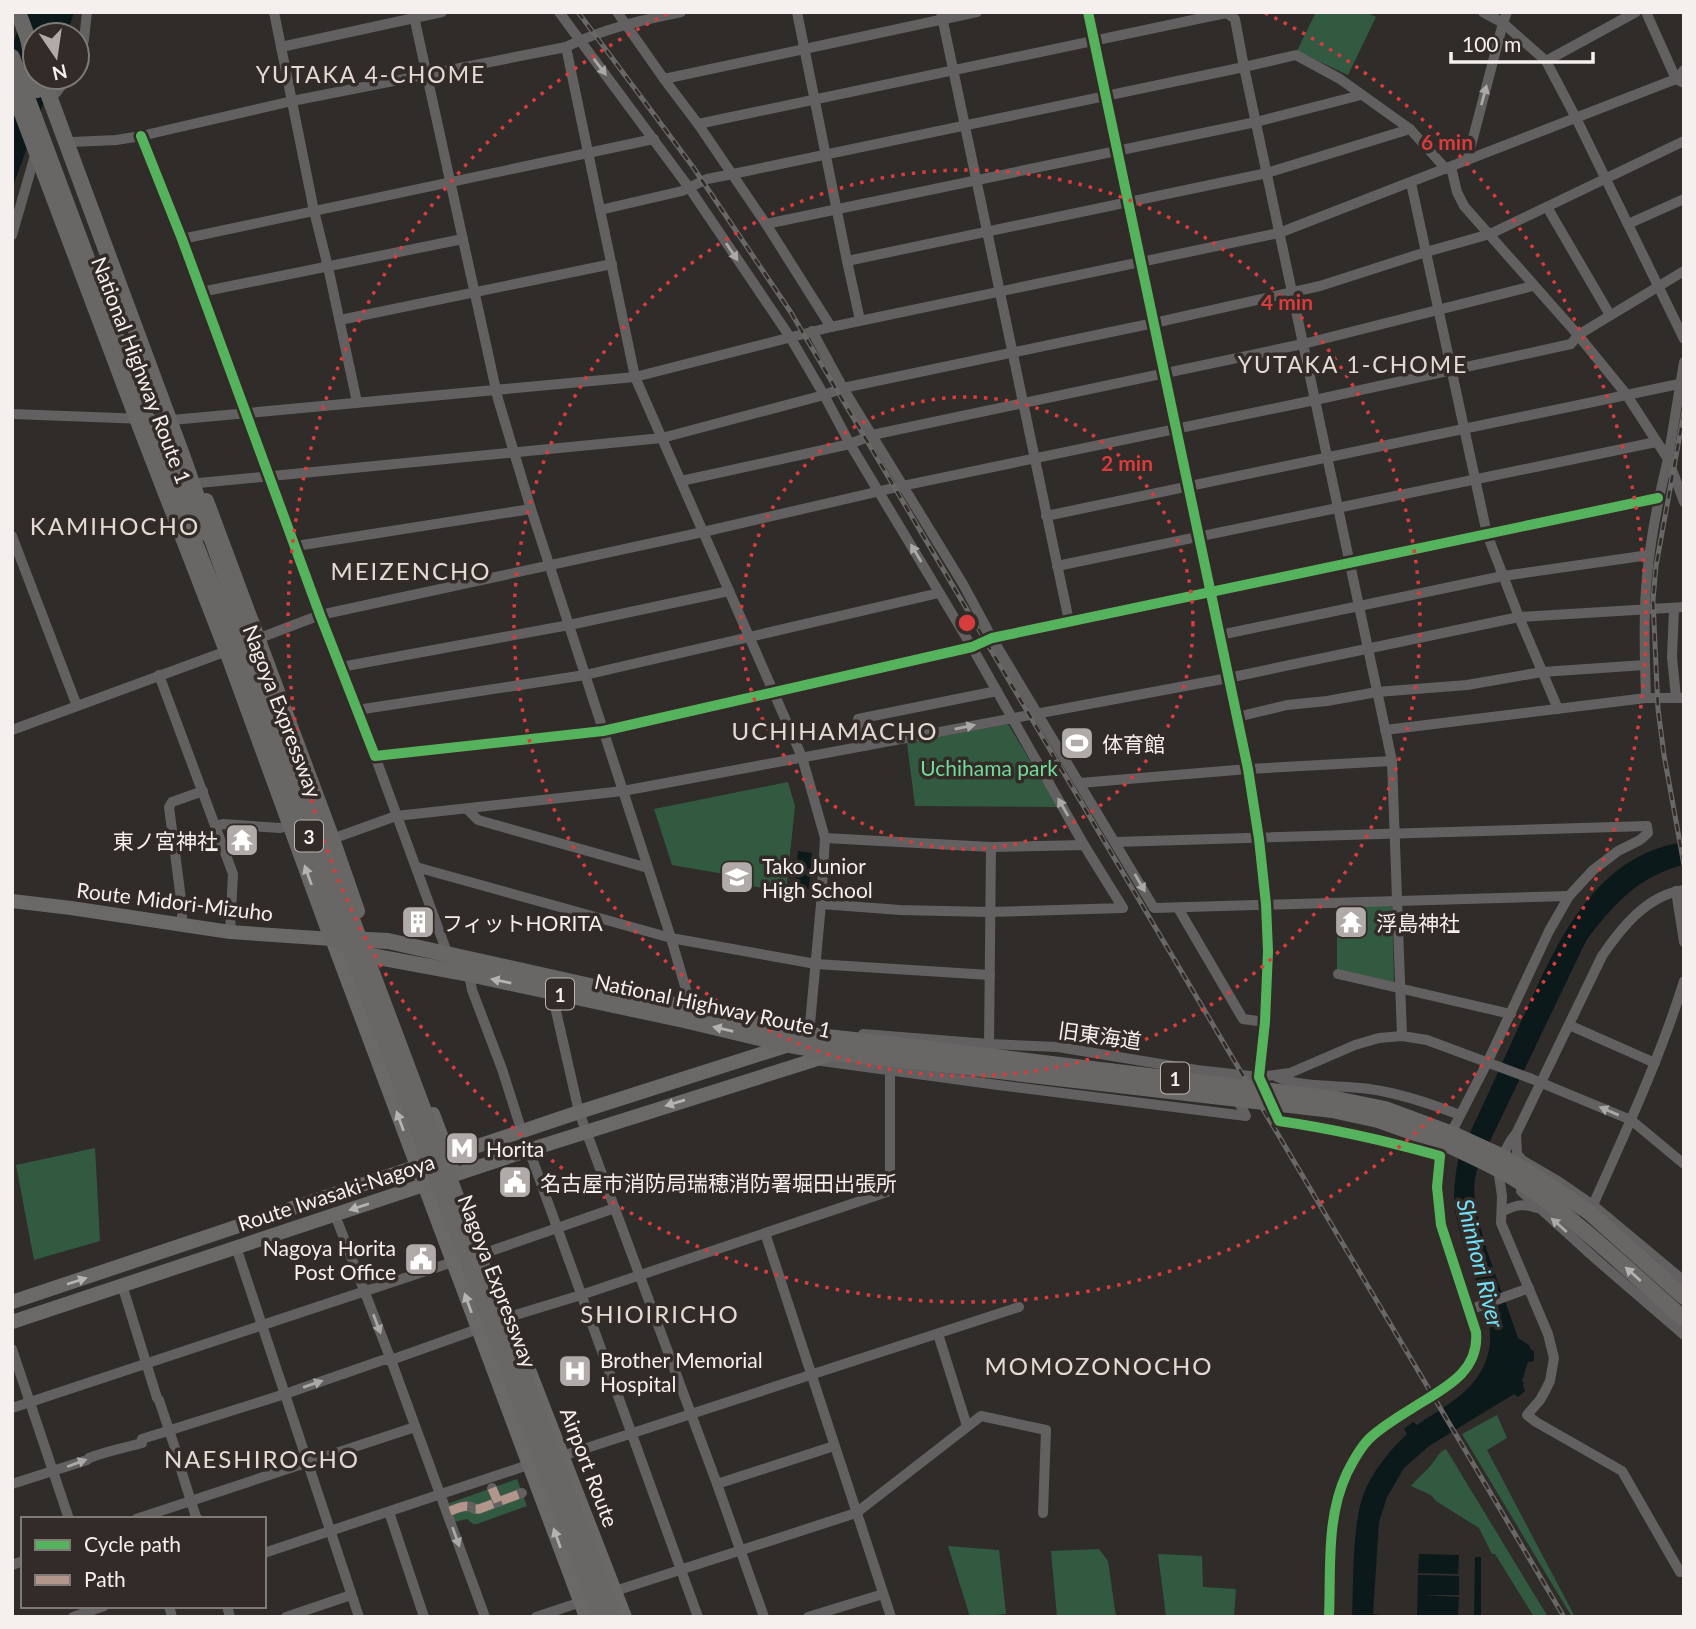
<svg xmlns="http://www.w3.org/2000/svg" width="1696" height="1629" viewBox="0 0 1696 1629" font-family="Lato,'Noto Sans JP',sans-serif">
<style>
.green{fill:#325a40}
.water{fill:#0c191b}
.lines{fill:none;stroke-linecap:round;stroke-linejoin:round}
.minor{stroke:#626060;stroke-width:10}
.major{stroke:#6b6968;stroke-width:14}
.highway{stroke:#686766;stroke-width:16}
.rail-casing{stroke:#696866;stroke-width:5}
.rail{stroke:#322b27;stroke-width:2.5;stroke-dasharray:8;stroke-linecap:butt}
.highway-bridge{stroke:#686766;stroke-width:16}
.quiet{stroke:#b2968c;stroke-width:9;stroke-dasharray:18 9;stroke-linecap:butt}
.cycleway-casing{stroke:#322b27;stroke-width:15}
.cycleway{stroke:#56b35d;stroke-width:10}
.oneway{fill:#aca8a7}
.oneway2{fill:#b6b2b1}
.oneway3{fill:#b7b3b2}
.ring{fill:none;stroke:#d93c3c;stroke-width:3.5;stroke-dasharray:3.5 7}
.labels{text-anchor:middle;dominant-baseline:central;stroke-width:7;stroke-linejoin:round;paint-order:stroke}
.shield{fill:#322b27;stroke:#bab5b2;stroke-width:2}
.shield-label{font-size:19px;font-weight:bold;fill:#f5f0ee}
.street-label{font-size:21px;fill:#f5f0ee;stroke:#322b27}
.poi-label{font-size:21px;fill:#f5f0ee;stroke:#322b27;text-anchor:start}
.park-label{font-size:21px;fill:#71db99;stroke:#322b27}
.neighbourhood-label{font-size:23px;letter-spacing:2px;fill:#e3dad5;stroke:#322b27}
.water-label{font-size:23px;font-style:italic;fill:#6fe1f9;stroke:#322b27}
.quarter-label{font-size:24px;letter-spacing:2px;fill:#e3dad5;stroke:#322b27}
.centre{fill:#d93c3c;stroke:#322b27;stroke-width:3.5}
.ring-label{font-size:21px;text-anchor:middle;font-weight:bold;fill:#d93c3c;stroke:#322b27;stroke-width:7;stroke-linejoin:round;paint-order:stroke}
</style>
<rect width="100%" height="100%" fill="#2f2c2a"/>
<g class="green">
<polygon points="1316,12 1365,12 1376,17 1348,75 1297,51"/>
<polygon points="1008,724 1058,807 915,806 907,743"/>
<polygon points="788,782 795,806 786,892 751,886 753,879 672,865 654,809"/>
<polygon points="1388,904 1392,907 1394,982 1337,970 1337,906"/>
<polygon points="95,1148 100,1241 34,1260 16,1165"/>
<polygon points="1497,1415 1507,1438 1487,1450 1575,1617 1572,1617 1462,1434"/>
<path d="M 1446,1449 L 1548,1617 L 1534,1617 L 1495,1554 L 1492,1554 L 1479,1528 L 1436,1501 L 1431,1495 L 1411,1486 C 1417,1478 1425,1473 1431,1465 C 1439,1457 1435,1455 1446,1449 Z"/>
<polygon points="517,1479 527,1506 477,1524 473,1524 467,1519 454,1522 447,1504"/>
<polygon points="948,1546 999,1550 1006,1614 970,1617"/>
<polygon points="1099,1549 1108,1561 1116,1617 1057,1617 1051,1551"/>
<polygon points="1158,1554 1202,1556 1203,1587 1236,1589 1234,1617 1166,1617"/>
</g>
<g class="water">
<polygon points="24,12 74,12 67,35 35,35 35,77 53,77 12,189 12,47"/>
<path d="M 1684,842 L 1684,865 C 1639,875 1612,906 1586,941 L 1478,1166 C 1475,1177 1473,1188 1475,1199 C 1482,1247 1503,1293 1518,1338 L 1529,1345 L 1531,1350 L 1534,1351 L 1534,1361 L 1528,1362 L 1522,1381 L 1524,1383 L 1523,1386 L 1525,1391 L 1518,1397 L 1514,1394 L 1429,1446 L 1404,1468 L 1387,1497 L 1379,1522 L 1373,1614 L 1379,1615 L 1379,1617 L 1352,1617 C 1354,1579 1351,1519 1367,1486 C 1377,1466 1391,1449 1407,1434 L 1404,1429 L 1413,1422 L 1417,1425 C 1437,1411 1461,1399 1476,1379 C 1486,1366 1491,1349 1490,1334 C 1490,1319 1484,1306 1480,1292 C 1471,1266 1461,1241 1456,1215 C 1452,1195 1455,1175 1459,1156 C 1480,1112 1500,1068 1520,1024 C 1555,949 1590,856 1684,842 Z"/>
<polygon points="798,851 812,853 809,889 795,887"/>
<polygon points="1419,1554 1459,1555 1458,1574 1418,1573"/>
<polygon points="1475,1557 1481,1557 1481,1617 1474,1617"/>
<polygon points="1418,1575 1459,1576 1459,1595 1421,1595 1459,1597 1458,1616 1417,1615"/>
</g>
<g class="lines">
<g class="minor">
<polyline points="274,12 314,211 328,267 357,402"/>
<polyline points="413,12 498,399 531,509 671,938 687,993 686,1008"/>
<polyline points="559,12 690,189 790,337 824,395 850,444 972,647 1084,845 1123,908 989,912 900,910 821,904"/>
<polyline points="617,12 664,79 977,12"/>
<polyline points="797,12 847,261 860,320"/>
<polyline points="941,12 1069,621"/>
<path d="M 1088,12 L 1248,769 L 1259,839 L 1266,904 L 1268,951 L 1265,1022 L 1259,1077 L 1279,1121 C 1334,1129 1387,1141 1440,1156 L 1437,1187 L 1441,1225 L 1476,1332 C 1480,1374 1440,1390 1411,1409 C 1398,1417 1382,1427 1371,1437 C 1361,1446 1353,1461 1347,1473 C 1326,1517 1331,1569 1329,1617"/>
<polyline points="1225,12 1235,19 1244,67 1392,761 1402,1036"/>
<polyline points="1483,12 1503,23 1546,61 1576,118 1684,339"/>
<polyline points="1646,12 1676,79 1684,70"/>
<polyline points="281,47 442,12"/>
<polyline points="566,47 635,377 802,757 825,838 821,904 809,1035"/>
<polyline points="77,61 84,40 87,12"/>
<polyline points="1546,61 1636,12"/>
<polyline points="664,79 698,124 1226,13"/>
<polyline points="56,93 68,77"/>
<polyline points="698,124 766,224 831,327"/>
<polyline points="141,136 182,239 320,615 375,756 603,731 972,647 992,638 1658,498"/>
<path d="M 72,142 L 116,140 L 141,136 L 292,101 L 566,47 C 602,29 643,20 681,12"/>
<polyline points="1467,161 1503,23 1507,12"/>
<path d="M 1451,167 L 1457,192 L 1464,206 L 1578,335 L 1626,394 L 1668,459 C 1656,508 1646,559 1645,610 C 1644,639 1645,668 1646,698"/>
<polyline points="1411,183 1487,534 1519,617 1558,709"/>
<polyline points="1547,207 1610,315"/>
<polyline points="600,210 682,191 707,179 733,174 1244,67 1296,55 1340,79 1410,129 1446,169"/>
<polyline points="766,224 1256,122 1361,95"/>
<polyline points="1628,224 1684,199"/>
<polyline points="12,235 36,152"/>
<polyline points="182,239 654,139"/>
<polyline points="847,261 1267,173 1410,129"/>
<polyline points="201,292 463,239"/>
<polyline points="340,320 612,264"/>
<polyline points="812,331 843,388 963,584 992,638 1154,908 1569,896"/>
<polyline points="1684,362 1668,459 1684,502"/>
<polyline points="12,414 172,420 635,377 831,327 1279,233 1676,79 1684,83"/>
<polyline points="681,481 850,444 872,435 1303,344 1533,286"/>
<polyline points="199,483 662,438 824,395 843,388 1154,323 1320,286 1426,252 1490,234 1684,141"/>
<polyline points="1046,516 1679,384"/>
<polyline points="12,536 77,706"/>
<polyline points="296,546 531,509"/>
<polyline points="1057,566 1656,442"/>
<polyline points="1674,608 1672,657 1676,698"/>
<polyline points="1220,635 1503,576 1649,555"/>
<polyline points="257,639 320,615 703,532 902,486 1315,400 1571,344 1578,335 1684,271"/>
<polyline points="341,667 569,625 729,591"/>
<polyline points="159,675 233,874 230,932"/>
<polyline points="357,710 585,675 939,593"/>
<polyline points="1237,717 1287,705 1327,701 1377,692 1467,685 1542,672 1645,665"/>
<polyline points="12,730 227,651"/>
<polyline points="1385,730 1646,698 1684,698"/>
<polyline points="864,746 858,719 997,691"/>
<polyline points="375,756 448,955"/>
<polyline points="1080,783 1248,769 1392,761"/>
<polyline points="467,809 478,820 648,868"/>
<polyline points="216,826 223,824 280,828 290,825"/>
<polyline points="825,838 991,847 1084,845"/>
<polyline points="332,839 396,816 623,791 1228,678 1519,617 1684,607"/>
<polyline points="1115,842 1647,826 1648,833 1640,840 1618,851 1593,870 1569,896 1549,931 1488,1061 1449,1137"/>
<polyline points="416,867 671,938 816,964 990,975"/>
<polyline points="1676,891 1684,942"/>
<polyline points="1178,908 1243,1019 1265,1022"/>
<polyline points="182,925 182,907 169,807 172,802 203,791"/>
<polyline points="469,974 472,990 502,1069 522,1132"/>
<polyline points="1338,974 1511,1014"/>
<polyline points="557,993 556,1011 579,1112 717,1484 764,1617"/>
<polyline points="1569,1025 1655,1063"/>
<polyline points="863,1034 989,1044 1058,1047 1197,1070 1259,1077 1290,1073 1355,1045 1379,1038 1402,1036 1427,1040 1532,1079 1631,1120 1684,1164"/>
<polyline points="989,1044 991,847"/>
<polyline points="814,1060 998,1085 1246,1116 1236,1097"/>
<path d="M 1277,1077 C 1301,1088 1342,1085 1369,1089 C 1400,1093 1431,1104 1460,1115"/>
<polyline points="1516,1134 1517,1154 1522,1160 1558,1181 1593,1205 1684,1281"/>
<polyline points="529,1150 698,1617"/>
<path d="M 1501,1156 C 1508,1149 1509,1140 1516,1134 L 1602,956 C 1621,928 1647,895 1684,890"/>
<polyline points="1498,1169 1502,1196 1501,1223 1548,1334 1554,1358 1550,1381 1545,1391 1540,1400 1527,1415 1536,1422 1622,1471 1680,1572 1684,1571"/>
<polyline points="1521,1191 1597,1260 1684,1335"/>
<path d="M 1593,1205 C 1626,1131 1660,1058 1684,981"/>
<path d="M 1503,1211 C 1516,1205 1523,1203 1537,1208"/>
<polyline points="335,1215 391,1360 485,1617"/>
<polyline points="765,1233 891,1617"/>
<polyline points="236,1247 359,1617"/>
<polyline points="485,1253 615,1208"/>
<polyline points="122,1285 157,1398 159,1400 175,1448 175,1451 196,1517 198,1519"/>
<polyline points="1469,1310 1529,1288"/>
<polyline points="509,1317 581,1295 890,1191 890,1071"/>
<polyline points="938,1334 967,1426"/>
<polyline points="12,1349 69,1519"/>
<polyline points="12,1408 453,1262"/>
<polyline points="556,1458 1019,1307"/>
<path d="M 12,1484 L 87,1460 L 89,1458 C 107,1451 124,1448 142,1443 L 142,1439 L 285,1394 L 383,1360 L 391,1360 L 478,1329"/>
<polyline points="717,1484 834,1446"/>
<polyline points="492,1488 498,1502"/>
<path d="M 450,1511 C 459,1508 466,1503 475,1509 L 479,1509 L 522,1493"/>
<polyline points="389,1512 424,1617"/>
<polyline points="136,1519 415,1427"/>
<polyline points="264,1553 534,1463"/>
<polyline points="12,1565 23,1561"/>
<polyline points="615,1591 856,1513 981,1416 1046,1430 1043,1513"/>
<polyline points="169,1606 172,1617"/>
<polyline points="227,1606 230,1617"/>
<polyline points="73,1617 104,1606"/>
<polyline points="286,1617 351,1595"/>
<polyline points="536,1617 581,1602"/>
<polyline points="808,1617 883,1594"/>
</g>
<g class="major">
<polyline points="12,901 71,908 230,932 332,939 586,1617"/>
<polyline points="433,1114 452,1164"/>
<polyline points="12,1302 579,1112 792,1044"/>
<polyline points="12,1322 529,1150 814,1060 833,1053"/>
<polyline points="524,1357 625,1617"/>
</g>
<g class="highway">
<polyline points="18,12 32,49"/>
<polyline points="12,87 141,429 227,651 332,939 372,956 469,974 684,1020 789,1045 833,1053 887,1058"/>
<polyline points="170,456 197,525 214,539"/>
<polyline points="206,501 332,839 357,911"/>
<polyline points="348,939 388,941 809,1035 890,1044"/>
<polyline points="1455,1135 1501,1156 1530,1173 1589,1212 1684,1297"/>
<path d="M 1451,1146 C 1475,1158 1500,1168 1523,1184 C 1581,1223 1631,1273 1684,1319"/>
</g>
<g class="rail-casing">
<g id="rail">
<polyline points="578,12 693,167 790,311 1564,1617"/>
<polyline points="1684,412 1656,566 1653,600 1658,709 1664,755 1684,865"/>
</g>
</g>
<use href="#rail" class="rail"/>
<g class="highway-bridge">
<polyline points="28,38 37,90"/>
<polyline points="12,57 162,460 249,679 337,911 601,1617"/>
<polyline points="42,77 181,452 261,677 614,1617"/>
<polyline points="890,1044 1336,1099 1385,1109 1455,1135"/>
<polyline points="887,1058 1332,1110 1378,1120 1451,1146"/>
</g>
<g class="quiet">
<polyline points="492,1488 498,1502"/>
<path d="M 450,1511 C 459,1508 466,1503 475,1509 L 479,1509 L 522,1493"/>
</g>
<g class="cycleway-casing">
<g id="cycleway">
<path d="M 1088,12 L 1248,769 L 1259,839 L 1266,904 L 1268,951 L 1265,1022 L 1259,1077 L 1279,1121 C 1334,1129 1387,1141 1440,1156 L 1437,1187 L 1441,1225 L 1476,1332 C 1480,1374 1440,1390 1411,1409 C 1398,1417 1382,1427 1371,1437 C 1361,1446 1353,1461 1347,1473 C 1326,1517 1331,1569 1329,1617"/>
<polyline points="141,136 182,239 320,615 375,756 603,731 972,647 992,638 1658,498"/>
</g>
</g>
<use href="#cycleway" class="cycleway"/>
</g>
<defs><path id="oneway-solid" d="M-6-.8H1V-3.2L6.5 0L1 3.2V.8H-6Z" transform="scale(1.75)"/></defs>
<g class="oneway">
<use href="#oneway-solid" transform="translate(600 67) rotate(53)"/>
<use href="#oneway-solid" transform="translate(1484 95) rotate(-75)"/>
<use href="#oneway-solid" transform="translate(732 252) rotate(56)"/>
<use href="#oneway-solid" transform="translate(916 553) rotate(-121)"/>
<use href="#oneway-solid" transform="translate(965 727) rotate(-11)"/>
<use href="#oneway-solid" transform="translate(1063 807) rotate(-120)"/>
<use href="#oneway-solid" transform="translate(1140 883) rotate(60)"/>
<use href="#oneway-solid" transform="translate(1609 1111) rotate(-157)"/>
<use href="#oneway-solid" transform="translate(1559 1225) rotate(-138)"/>
<use href="#oneway-solid" transform="translate(377 1324) rotate(69)"/>
<use href="#oneway-solid" transform="translate(313 1384) rotate(-19)"/>
<use href="#oneway-solid" transform="translate(77 1463) rotate(-21)"/>
<use href="#oneway-solid" transform="translate(456 1537) rotate(70)"/>
</g>
<g class="oneway2">
<use href="#oneway-solid" transform="translate(308 875) rotate(-110)"/>
<use href="#oneway-solid" transform="translate(501 981) rotate(-168)"/>
<use href="#oneway-solid" transform="translate(723 1029) rotate(-167)"/>
<use href="#oneway-solid" transform="translate(1633 1274) rotate(-138)"/>
</g>
<g class="oneway3">
<use href="#oneway-solid" transform="translate(675 1103) rotate(163)"/>
<use href="#oneway-solid" transform="translate(400 1121) rotate(-110)"/>
<use href="#oneway-solid" transform="translate(359 1207) rotate(162)"/>
<use href="#oneway-solid" transform="translate(77 1281) rotate(-18)"/>
<use href="#oneway-solid" transform="translate(468 1303) rotate(-110)"/>
<use href="#oneway-solid" transform="translate(557 1538) rotate(-110)"/>
</g>
<g class="ring">
<circle cx="967" cy="623" r="226"/>
<circle cx="967" cy="623" r="453"/>
<path d="M1265 13A679 679 0 1 1 669 13"/>
</g>
<defs>
<g id="stadium-square" transform="scale(1.75)"><rect x="-9" y="-9" width="18" height="18" rx="4" fill="#b0aba9" stroke="#322b27"/><path d="M0-5a6.5 5 0 1 0 0 10a6.5 5 0 1 0 0-10ZM-3.5-1.8h7v3.6h-7Z" fill="#fff"/></g>
<g id="temple-square" transform="scale(1.75)"><rect x="-9" y="-9" width="18" height="18" rx="4" fill="#b0aba9" stroke="#322b27"/><path d="M0-6L5-2H3V0L6.5 2.5H4V6H1.5V3h-3V6H-4V2.5H-6.5L-3 0V-2H-5Z" fill="#fff"/></g>
<g id="school-square" transform="scale(1.75)"><rect x="-9" y="-9" width="18" height="18" rx="4" fill="#b0aba9" stroke="#322b27"/><path d="M0-5L7-2L0 1L-7-2ZM-4 1L0 2.5L4 1V4Q0 6-4 4Z" fill="#fff"/></g>
<g id="building-square" transform="scale(1.75)"><rect x="-9" y="-9" width="18" height="18" rx="4" fill="#b0aba9" stroke="#322b27"/><path d="M-4-6H4V6H1V3H-1V6H-4ZM-2.5-4.3h1.7v1.8h-1.7ZM.8-4.3h1.7v1.8H.8ZM-2.5-1h1.7V.8h-1.7ZM.8-1h1.7V.8H.8Z" fill="#fff"/></g>
<g id="metro-square" transform="scale(1.75)"><rect x="-9" y="-9" width="18" height="18" rx="4" fill="#b0aba9" stroke="#322b27"/><path d="M-5.5 5V-5H-3L0 0L3-5H5.5V5H3V-.5L0 4L-3-.5V5Z" fill="#fff"/></g>
<g id="civic-square" transform="scale(1.75)"><rect x="-9" y="-9" width="18" height="18" rx="4" fill="#b0aba9" stroke="#322b27"/><path d="M-.6-6.5H3V-4.5H.6V-3L4-1V1h2V6H-6V1h2V-1L-.6-3ZM-1.2 2.5V6h2.4V2.5Z" fill="#fff"/></g>
<g id="hospital-square" transform="scale(1.75)"><rect x="-9" y="-9" width="18" height="18" rx="4" fill="#b0aba9" stroke="#322b27"/><path d="M-5-5h3v3.5h4V-5h3V5h-3V1.5h-4V5h-3Z" fill="#fff"/></g>
</defs>
<g fill-rule="evenodd">
<use href="#stadium-square" x="1077" y="743"/>
<use href="#temple-square" x="242" y="840"/>
<use href="#school-square" x="737" y="877"/>
<use href="#building-square" x="418" y="922"/>
<use href="#temple-square" x="1351" y="922"/>
<use href="#metro-square" x="462" y="1148"/>
<use href="#civic-square" x="515" y="1182"/>
<use href="#civic-square" x="421" y="1259"/>
<use href="#hospital-square" x="575" y="1371"/>
</g>
<g class="labels">
<g class="shield">
<rect x="295" y="820.5" width="28" height="31" rx="5"/>
<rect x="546" y="978.5" width="28" height="31" rx="5"/>
<rect x="1161" y="1062.5" width="28" height="31" rx="5"/>
</g>
<g class="shield-label">
<text x="309" y="836">3</text>
<text x="560" y="994">1</text>
<text x="1175" y="1078">1</text>
</g>
<g class="street-label">
<text transform="translate(142 370) rotate(69)">National Highway Route 1</text>
<text transform="translate(283 711) rotate(69)">Nagoya Expressway</text>
<text transform="translate(175 901) rotate(7)">Route Midori-Mizuho</text>
<text transform="translate(713 1005) rotate(12)">National Highway Route 1</text>
<text transform="translate(1100 1035) rotate(8)">旧東海道</text>
<text transform="translate(336 1192) rotate(-18)">Route Iwasaki-Nagoya</text>
<text transform="translate(498 1281) rotate(69)">Nagoya Expressway</text>
<text transform="translate(590 1467) rotate(69)">Airport Route</text>
</g>
<g class="poi-label">
<text x="1102" y="743">体育館</text>
<text x="218" y="840" text-anchor="end">東ノ宮神社</text>
<text x="762" y="865">Tako Junior<tspan x="762" dy="24">High School</tspan></text>
<text x="442" y="922">フィットHORITA</text>
<text x="1376" y="922">浮島神社</text>
<text x="486" y="1148">Horita</text>
<text x="540" y="1182">名古屋市消防局瑞穂消防署堀田出張所</text>
<text x="396" y="1247" text-anchor="end">Nagoya Horita<tspan x="396" dy="24">Post Office</tspan></text>
<text x="600" y="1359">Brother Memorial<tspan x="600" dy="24">Hospital</tspan></text>
</g>
<g class="park-label">
<text x="989" y="767">Uchihama park</text>
</g>
<g class="neighbourhood-label">
<text x="371" y="74">YUTAKA 4-CHOME</text>
<text x="1353" y="364">YUTAKA 1-CHOME</text>
</g>
<g class="water-label">
<text transform="translate(1481 1263) rotate(76)">Shinhori River</text>
</g>
<g class="quarter-label">
<text x="115" y="525">KAMIHOCHO</text>
<text x="411" y="570">MEIZENCHO</text>
<text x="835" y="730">UCHIHAMACHO</text>
<text x="660" y="1313">SHIOIRICHO</text>
<text x="1099" y="1365">MOMOZONOCHO</text>
<text x="262" y="1458">NAESHIROCHO</text>
</g>
</g>
<circle cx="967" cy="623" r="10" class="centre"/>
<g class="ring-label">
<text x="1447" y="150">6 min</text>
<text x="1287" y="310">4 min</text>
<text x="1127" y="471">2 min</text>
</g>
<rect width="1696" height="1629" fill="none" stroke="#f5f0ee" stroke-width="28"/>
<rect x="21" y="1517" width="245" height="91" fill="#322b27" stroke="#807a77" stroke-width="2"/>
<rect x="35" y="1540" width="35" height="10" fill="#56b35d" stroke="#807a77" stroke-width="2"/>
<text x="84" y="1552" font-size="21" fill="#f5f0ee">Cycle path</text>
<rect x="35" y="1575" width="35" height="10" fill="#b2968c" stroke="#807a77" stroke-width="2"/>
<text x="84" y="1587" font-size="21" fill="#f5f0ee">Path</text>
<g transform="translate(56 56) rotate(167)"><circle r="33" fill="#322b27" stroke="#807a77" stroke-width="2"/>
<path d="M0-5L12 26L0 18L-12 26Z" fill="#b0aba9"/>
<text y="-10" font-size="19" font-weight="bold" text-anchor="middle" fill="#f5f0ee">N</text>
</g>
<path d="M1451 52v10h142v-10" fill="none" stroke="#f5f0ee" stroke-width="3.5"/>
<text x="1462" y="52" font-size="21" fill="#f5f0ee" stroke="#322b27" stroke-width="5" paint-order="stroke">100 m</text>
</svg>
